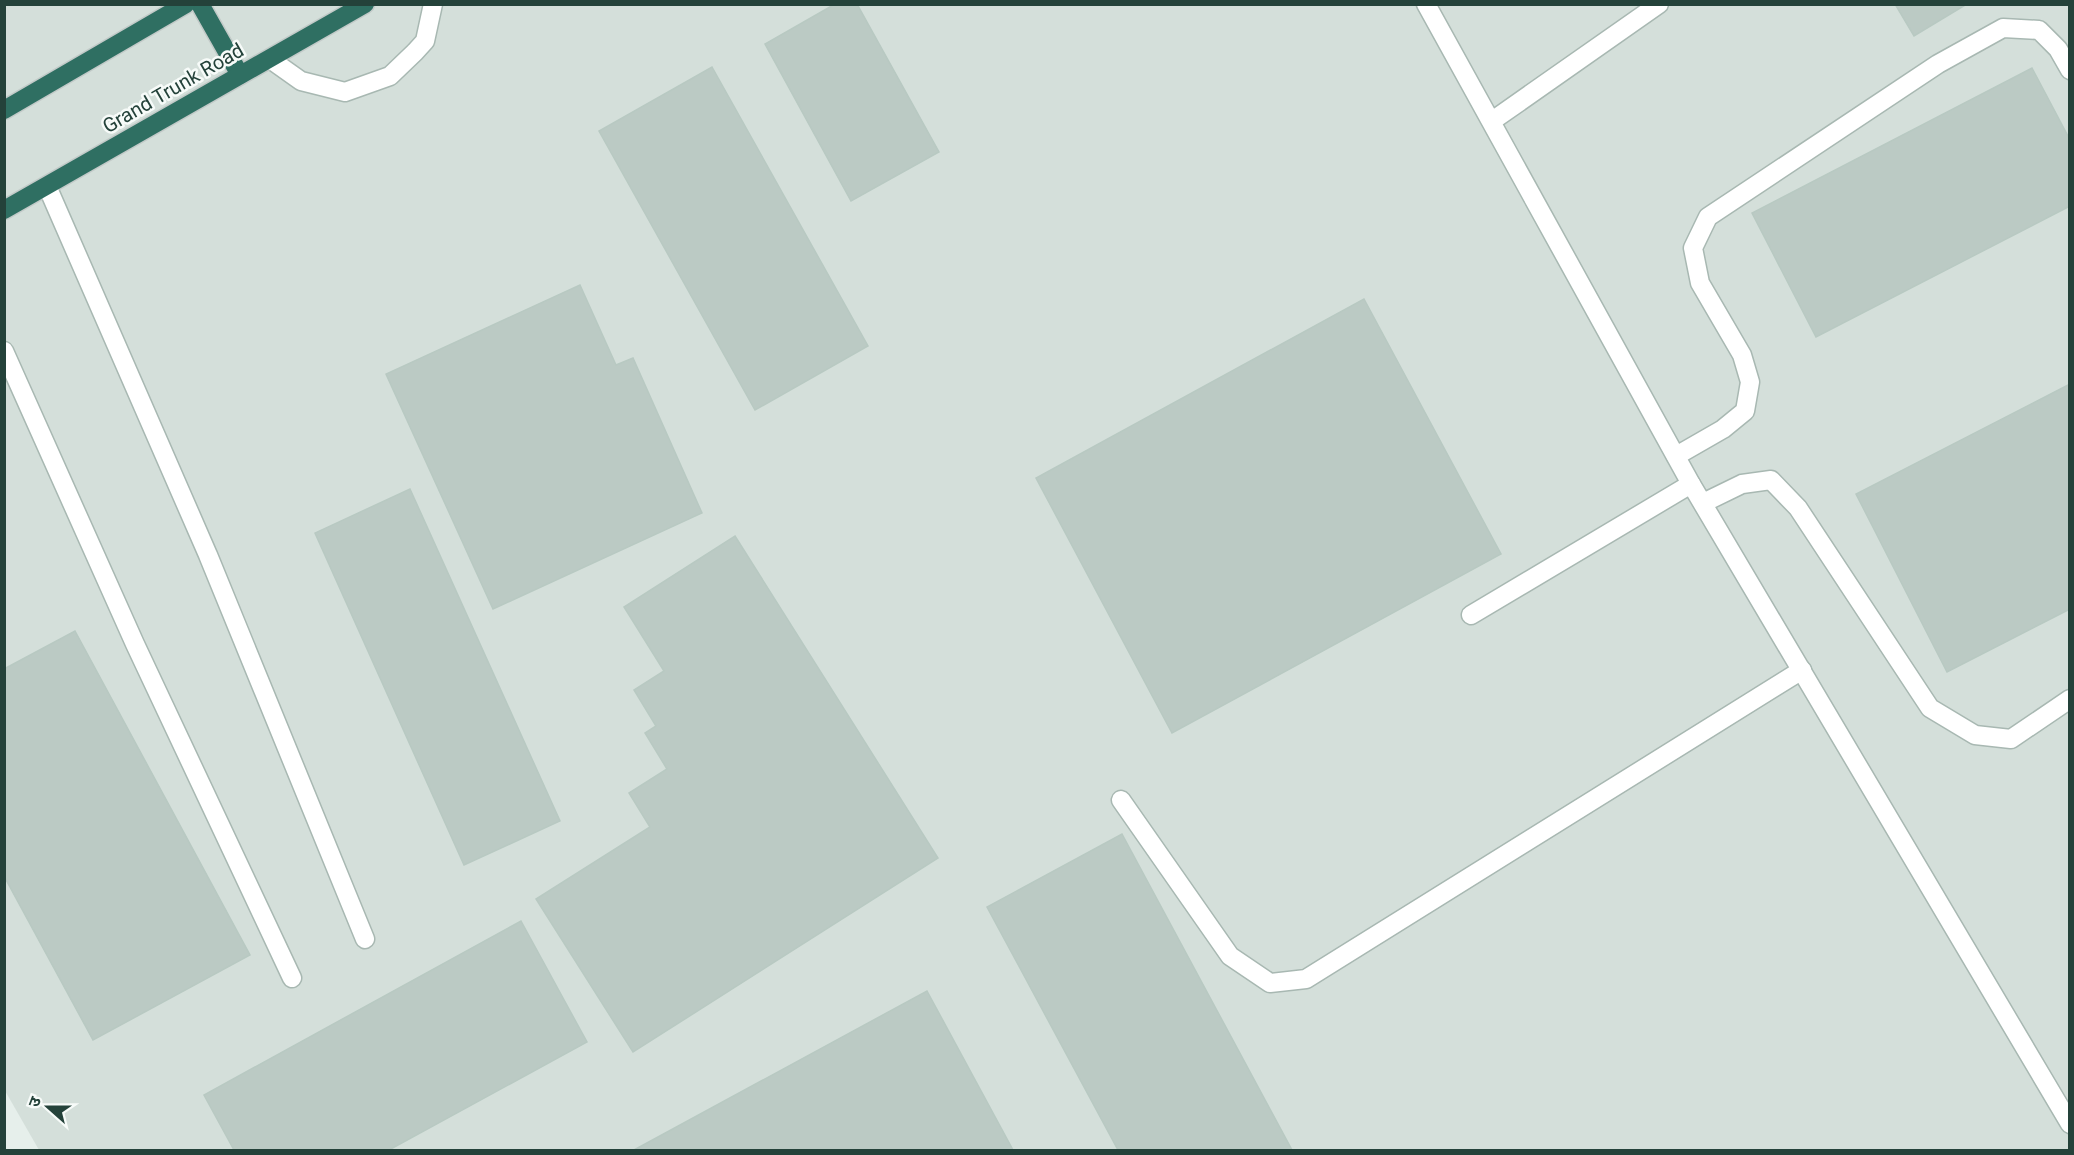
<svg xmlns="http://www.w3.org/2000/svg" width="2074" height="1155" viewBox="0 0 2074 1155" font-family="Roboto,'Noto Sans Devanagari',sans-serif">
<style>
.built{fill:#d4dfda}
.building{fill:#bbcac4;stroke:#b8c9c2;stroke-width:1.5}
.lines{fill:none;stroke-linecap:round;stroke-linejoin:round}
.lane-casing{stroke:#a8b8b2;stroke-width:21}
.highway-casing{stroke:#c2cac8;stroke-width:21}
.lane{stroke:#fff;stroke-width:18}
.highway{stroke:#2f6f62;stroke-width:18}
.labels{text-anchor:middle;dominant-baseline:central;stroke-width:5;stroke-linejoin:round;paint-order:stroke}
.street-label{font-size:20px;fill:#24423a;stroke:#f7fbf9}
</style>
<rect width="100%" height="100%" fill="#e6efeb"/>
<polygon class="built" points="4,5 2069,5 2069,1150 39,1150 4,1089"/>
<g class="building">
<polygon points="835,4 857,4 939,152 851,201 765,44"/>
<polygon points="1895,4 1967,4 1914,36"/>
<polygon points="712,67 868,346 755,410 599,131"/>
<polygon points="2032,68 2070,140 2070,206 1816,337 1752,213"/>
<polygon points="580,285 616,365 633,358 702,513 493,609 386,374"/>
<polygon points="1364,299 1501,554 1172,733 1036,478"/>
<polygon points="2070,384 2070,609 1947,672 1856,494"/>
<polygon points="410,489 560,821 464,865 315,533"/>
<polygon points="735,536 938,858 633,1052 536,899 650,827 629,793 667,769 645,733 656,726 634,690 664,671 624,607"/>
<polygon points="75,631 250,955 93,1040 4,876 4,669"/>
<polygon points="1122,834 1292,1150 1118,1150 987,907"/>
<polygon points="521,921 587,1042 389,1150 234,1150 204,1095"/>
<polygon points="927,991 1013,1150 634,1150"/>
</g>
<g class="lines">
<g class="lane-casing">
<g id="lane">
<polyline points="1426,4 1691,484 2070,1124"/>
<polyline points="270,59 301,81 345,92 390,76 415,52 425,41 433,4"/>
<polyline points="1492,121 1659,4"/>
<polyline points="47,186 208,555 365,939"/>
<polyline points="4,351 135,644 292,978"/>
<polyline points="1676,456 1723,429 1745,411 1750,382 1742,355 1700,283 1693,248 1708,217 1938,64 2003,28 2039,30 2058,49 2070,70"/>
<polyline points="1703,503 1742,484 1771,480 1798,508 1930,708 1975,735 2011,739 2070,699"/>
<polyline points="1471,615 1691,484"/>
<polyline points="1121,800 1230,956 1270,983 1306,979 1802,670"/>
</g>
</g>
<g class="highway-casing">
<g id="highway">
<polyline points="200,4 240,75"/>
<polyline points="4,110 186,4"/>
<polyline points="4,210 365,4"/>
</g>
</g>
<use href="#lane" class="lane"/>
<use href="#highway" class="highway"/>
</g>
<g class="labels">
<g class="street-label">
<text transform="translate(173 88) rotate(-30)">Grand Trunk Road</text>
</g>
</g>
<rect width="2074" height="1155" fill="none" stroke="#24423a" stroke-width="12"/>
<g transform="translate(48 1107) rotate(291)" stroke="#f7fbf9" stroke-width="4.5" paint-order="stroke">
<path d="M0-4.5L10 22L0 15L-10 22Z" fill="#24423a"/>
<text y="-9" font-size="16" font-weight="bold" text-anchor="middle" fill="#24423a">उ</text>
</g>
</svg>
